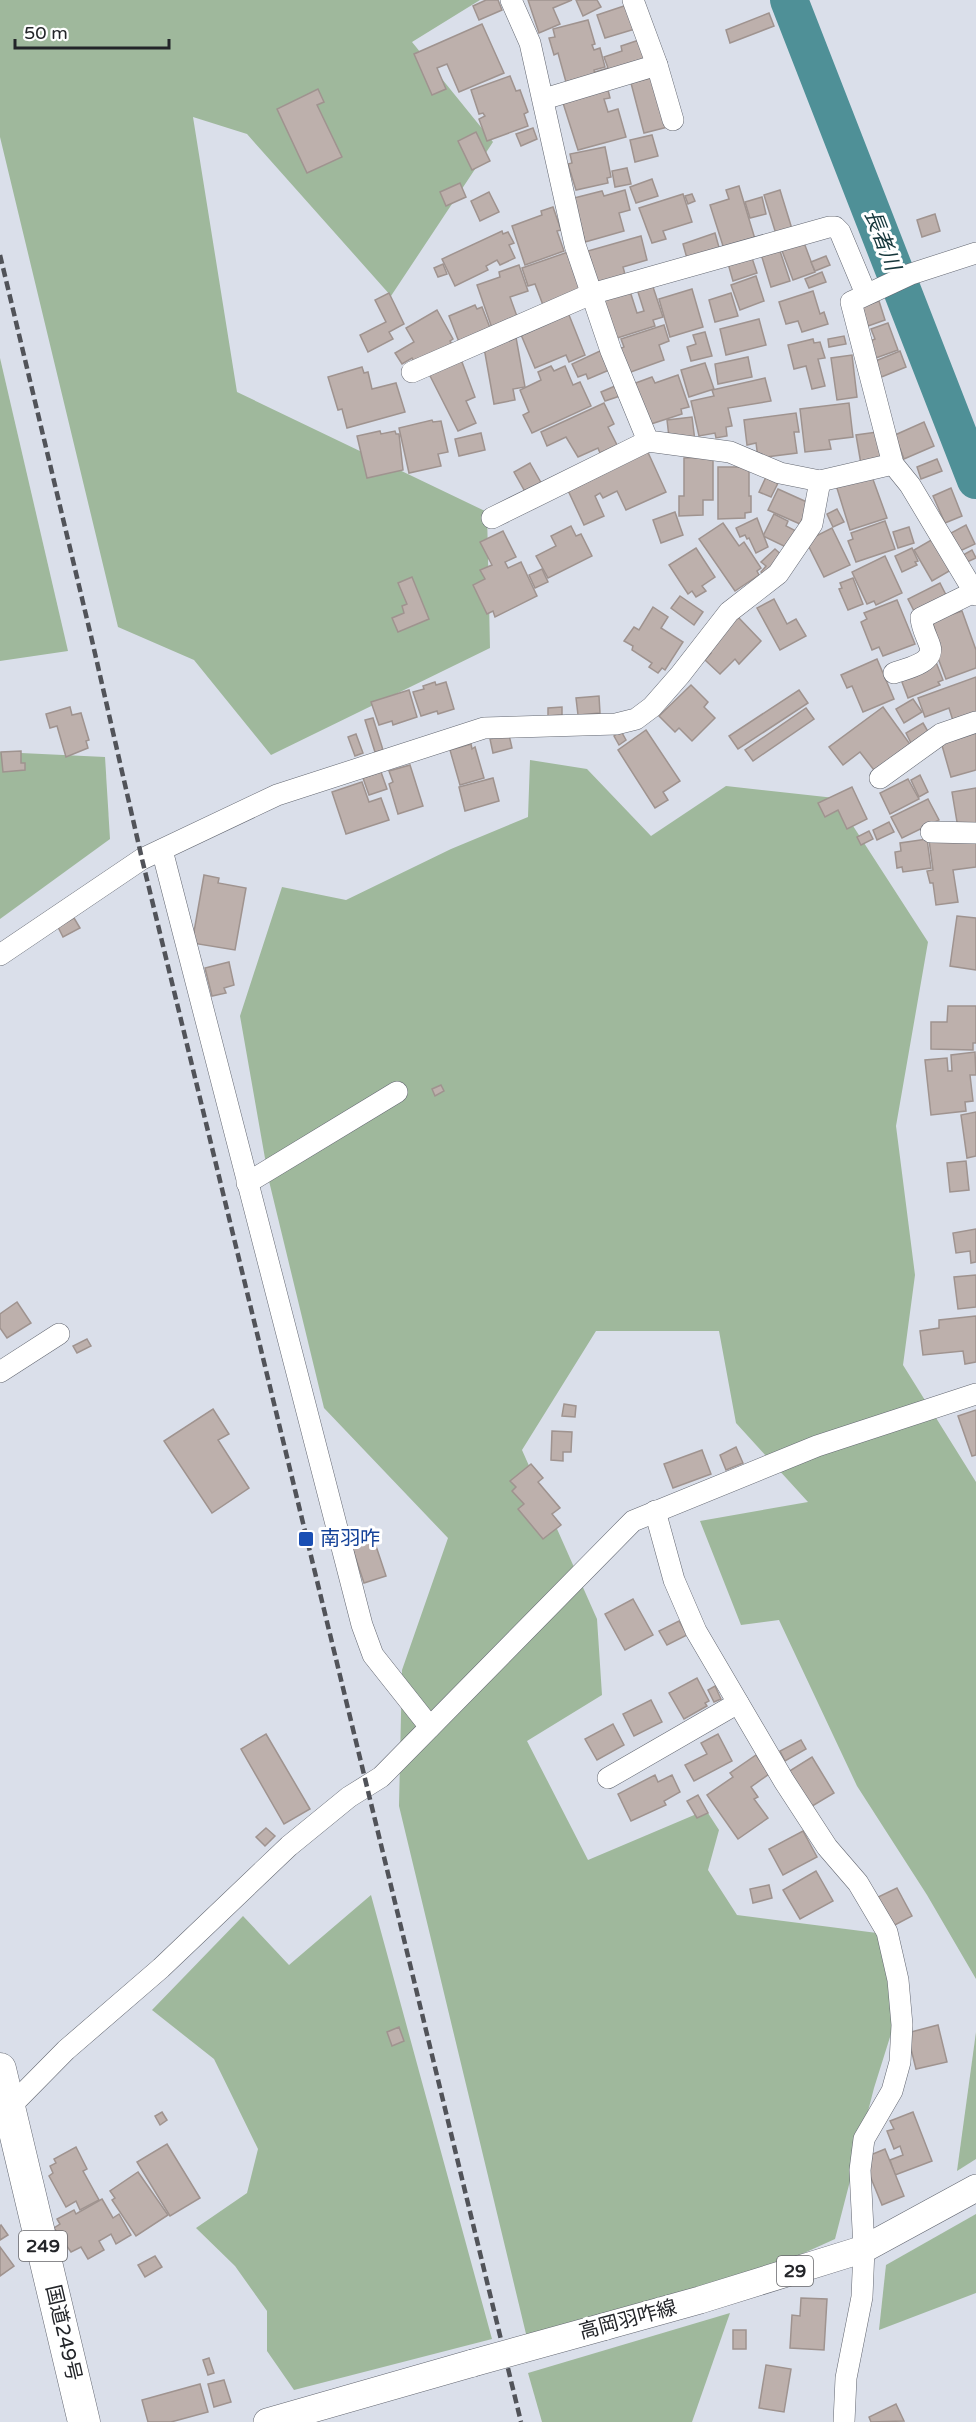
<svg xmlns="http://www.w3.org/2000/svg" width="976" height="2422" viewBox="0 0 976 2422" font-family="'Varela Round','Noto Sans JP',sans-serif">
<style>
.green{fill:#9fb89c}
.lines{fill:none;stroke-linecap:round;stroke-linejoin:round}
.river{stroke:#4f9097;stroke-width:38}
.building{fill:#bdb0ac;stroke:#9f938f;stroke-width:1.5}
.minor-casing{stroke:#636771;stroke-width:22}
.major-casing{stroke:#636771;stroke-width:28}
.highway-casing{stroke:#636771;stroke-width:33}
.minor{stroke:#fff;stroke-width:21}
.major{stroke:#fff;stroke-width:27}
.highway{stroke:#fff;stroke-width:32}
.rail{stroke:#515359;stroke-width:4.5;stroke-dasharray:9 4.5;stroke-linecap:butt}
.major-bridge-casing{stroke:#636771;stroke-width:28;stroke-linecap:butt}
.major-bridge{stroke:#fff;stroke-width:27}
.transit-dot{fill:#1a4fb4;stroke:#fff;stroke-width:2}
.labels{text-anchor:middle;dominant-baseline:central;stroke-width:6;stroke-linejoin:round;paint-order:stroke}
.shield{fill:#fff;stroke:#656669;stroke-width:1.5}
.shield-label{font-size:18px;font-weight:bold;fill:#232529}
.transit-label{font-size:20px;fill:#164399;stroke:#fff;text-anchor:start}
.street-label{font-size:20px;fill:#232529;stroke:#fff}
.water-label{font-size:21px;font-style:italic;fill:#16373b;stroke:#fff}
</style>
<rect width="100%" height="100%" fill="#dadfea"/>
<g class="green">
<polygon points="0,0 480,0 412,42 493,142 391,296 247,134 193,117 237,392 487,512 490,648 271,755 194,660 118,627 0,137"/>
<polygon points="0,358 68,651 0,661"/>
<polygon points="0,752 105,757 110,839 0,919"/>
<polygon points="530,760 587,769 651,836 726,786 835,798 928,942 896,1126 915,1275 903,1365 976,1482 976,1979 927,1895 857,1786 779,1620 741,1625 700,1521 808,1502 736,1423 719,1331 596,1331 522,1450 597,1619 602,1695 527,1741 588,1860 706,1810 719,1830 708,1870 737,1915 877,1933 901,2002 874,2088 835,2239 771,2268 527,2338 399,1806 402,1670 448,1538 324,1408 269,1181 240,1016 282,887 346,900 451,849 528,817"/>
<polygon points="371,1895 492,2339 294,2390 267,2351 267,2311 235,2266 196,2228 247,2193 258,2149 214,2059 152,2010 243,1916 289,1965"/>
<polygon points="976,2032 976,2159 957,2171"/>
<polygon points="976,2214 976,2293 879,2330 886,2265"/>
<polygon points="730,2313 692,2422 542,2422 528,2373"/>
</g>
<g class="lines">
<polyline class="river" points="789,0 976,480"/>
</g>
<g class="building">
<polygon points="486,0 498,0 502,10 479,20 473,6"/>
<polygon points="528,0 572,0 553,8 560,24 539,33"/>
<polygon points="576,0 597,0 601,7 583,16"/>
<polygon points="627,5 635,29 605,38 597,15"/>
<polygon points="769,13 774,26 730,43 726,30"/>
<polygon points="588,20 595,44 592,45 594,50 600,48 605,67 594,70 595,74 566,82 558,53 554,55 549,38 555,37 553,29"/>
<polygon points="482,24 504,73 459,92 447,64 437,68 446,89 432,95 414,54"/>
<polygon points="642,39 650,64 598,80 595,72 608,68 604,57 622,51 621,46"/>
<polygon points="510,76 516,91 520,90 528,112 524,114 528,126 487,141 479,119 485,116 483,113 479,114 471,90"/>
<polygon points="655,77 668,127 644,133 631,83"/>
<polygon points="607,86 610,98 604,99 608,112 618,109 626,137 578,150 563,103"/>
<polygon points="318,89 324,102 317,105 342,157 307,173 277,109"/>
<polygon points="533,128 537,139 521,146 516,134"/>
<polygon points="476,132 490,161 472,170 458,141"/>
<polygon points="652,135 658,156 635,162 630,140"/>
<polygon points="605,147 611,177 607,178 608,183 576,190 568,164 572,163 570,154"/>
<polygon points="627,168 631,184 615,187 612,171"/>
<polygon points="652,179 658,196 636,203 630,187"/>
<polygon points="460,183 466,197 446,206 440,192"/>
<polygon points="739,186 755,239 724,249 710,205 729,199 726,190"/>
<polygon points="625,190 630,210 619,213 624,231 585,242 574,198 602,191 604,196"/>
<polygon points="780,190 792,229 776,234 764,195"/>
<polygon points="489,192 499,212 480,221 471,201"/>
<polygon points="683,194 692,222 663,231 666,239 652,243 639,208"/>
<polygon points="692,194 695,201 688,204 685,196"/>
<polygon points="762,197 766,214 750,218 745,202"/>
<polygon points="553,207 561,230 557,231 564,251 525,265 512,226 542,215 541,211"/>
<polygon points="935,214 940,231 922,237 917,220"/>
<polygon points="502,231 503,234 508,232 514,243 509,245 515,258 500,265 497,260 486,266 488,270 455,286 442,259"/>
<polygon points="715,233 720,251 688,262 683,244"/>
<polygon points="641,236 647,260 623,267 626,278 598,285 588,251"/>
<polygon points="803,240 815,272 793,280 781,248"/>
<polygon points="779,248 790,281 771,287 761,254"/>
<polygon points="568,252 581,292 543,305 535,284 528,286 522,268"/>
<polygon points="750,252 757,273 733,281 727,260"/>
<polygon points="826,256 830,265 815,271 811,262"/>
<polygon points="443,264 447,274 438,277 434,268"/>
<polygon points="519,265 528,291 510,297 519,322 493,331 477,285 500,277 499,272"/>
<polygon points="822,272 826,282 809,288 805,279"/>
<polygon points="756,276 764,301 740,310 731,285"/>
<polygon points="652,284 663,317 653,320 655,326 614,339 600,297 629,288 637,313 644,311 637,289"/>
<polygon points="692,289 703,327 670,337 659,299"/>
<polygon points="813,291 820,314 824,312 828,324 802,332 798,321 786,324 779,302"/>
<polygon points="389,293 404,324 389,332 393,339 368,352 360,335 386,322 375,300"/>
<polygon points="731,293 738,316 715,322 709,300"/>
<polygon points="879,301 885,320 868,326 861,307"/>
<polygon points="475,305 477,309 482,307 492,333 459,342 449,316"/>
<polygon points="437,310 453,339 450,341 453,346 415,364 412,358 402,364 395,353 414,342 406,328"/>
<polygon points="567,310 585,355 569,362 566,355 535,368 519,330"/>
<polygon points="759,319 766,345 726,355 720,329"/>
<polygon points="888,323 898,350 873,359 867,342 875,339 871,329"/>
<polygon points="664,325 669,341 659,345 664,360 628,373 620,349 624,347 621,339"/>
<polygon points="515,332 525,387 513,389 515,400 494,404 483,342"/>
<polygon points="705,332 712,356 691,361 687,347 696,344 693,335"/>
<polygon points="844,336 846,344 829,347 828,339"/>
<polygon points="813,339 814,343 820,342 825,358 818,359 825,386 812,389 806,366 794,369 788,345"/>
<polygon points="600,351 609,370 588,379 586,374 578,377 572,364"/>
<polygon points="900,351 906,367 879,378 873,362"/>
<polygon points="459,354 475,397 466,401 476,423 458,431 426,368"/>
<polygon points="852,355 857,397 837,400 831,358"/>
<polygon points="748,357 752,377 718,384 715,364"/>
<polygon points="705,363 714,389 689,397 681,370"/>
<polygon points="551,366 554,371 565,366 573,385 580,382 591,406 532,433 523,415 529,412 520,390 541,380 538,372"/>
<polygon points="362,367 364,373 368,372 372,389 396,383 405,412 347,428 342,409 338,410 328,377"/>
<polygon points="678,375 689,407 681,409 682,414 651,424 633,384 652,377 655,383"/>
<polygon points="765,378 771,401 728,408 732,426 726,427 727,436 716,438 715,433 699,436 691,401 714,396 712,390"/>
<polygon points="615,386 620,396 605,401 601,392"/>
<polygon points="604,403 614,424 608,427 617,445 600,453 598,448 578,457 566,437 547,446 541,432"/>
<polygon points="849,403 853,437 829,440 831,449 805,452 800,409"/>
<polygon points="796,413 799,432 794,432 797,453 758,458 756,443 747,445 744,420"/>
<polygon points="692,417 695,441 669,437 667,420"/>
<polygon points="432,420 433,422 441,421 448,452 438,454 441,466 409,473 399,428"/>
<polygon points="924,422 934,446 904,459 895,435"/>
<polygon points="380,431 381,434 395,431 396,434 399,434 403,470 367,478 357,436"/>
<polygon points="877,432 882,460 861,464 856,435"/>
<polygon points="481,433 485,450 459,456 455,439"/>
<polygon points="646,448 666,492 626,510 617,491 603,498 600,493 595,496 604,516 584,525 566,486"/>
<polygon points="713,457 713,500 703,500 703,515 679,516 679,496 684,496 684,458"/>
<polygon points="937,459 942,471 921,479 917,467"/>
<polygon points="530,463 544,488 528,497 514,472"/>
<polygon points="718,467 749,467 749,496 751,496 751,512 745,513 745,518 718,519"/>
<polygon points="871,474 887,518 850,530 836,485"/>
<polygon points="766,477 778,483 771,497 759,492"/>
<polygon points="951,488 962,516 945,523 933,496"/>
<polygon points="778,489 809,503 800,524 768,510"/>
<polygon points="837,509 844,522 833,527 827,514"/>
<polygon points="675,512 683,535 661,543 653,520"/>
<polygon points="774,514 788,521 786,526 796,531 788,548 763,536"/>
<polygon points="757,518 768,547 756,553 749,538 747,539 745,535 740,537 736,528"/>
<polygon points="885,521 895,549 856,562 848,541 853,539 851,533"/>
<polygon points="723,523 739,546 744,542 761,568 757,571 759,575 735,591 699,539"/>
<polygon points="966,525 975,544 960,551 951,533"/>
<polygon points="571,526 576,536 581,534 592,556 548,578 536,556 556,546 551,536"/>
<polygon points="909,527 914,543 898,548 893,532"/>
<polygon points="832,528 850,565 824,577 806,541"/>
<polygon points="503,531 516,557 505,562 508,568 521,562 537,596 495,617 493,611 487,614 473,585 485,579 480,570 492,565 480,542"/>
<polygon points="933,539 951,570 932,581 914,550"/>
<polygon points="696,548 715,577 702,586 706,591 696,597 692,591 688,594 669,565"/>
<polygon points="912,548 918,561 915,562 917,565 902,572 895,556"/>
<polygon points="775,549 784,557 766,577 761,572 766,566 761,562"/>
<polygon points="972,550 976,558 967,562 963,555"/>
<polygon points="885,556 902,593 876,605 874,601 867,604 852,572"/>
<polygon points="542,569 548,582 535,588 529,575"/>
<polygon points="412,577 429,619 398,632 392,618 404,613 402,606 407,604 398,583"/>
<polygon points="853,578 863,604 848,610 839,589 842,588 840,583"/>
<polygon points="940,583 948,599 916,615 908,599"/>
<polygon points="680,596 703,612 694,625 671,608"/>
<polygon points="774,599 787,624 796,619 806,636 780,650 757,608"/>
<polygon points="897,600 915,644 883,656 879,647 872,650 861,622 867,619 864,613"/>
<polygon points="653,607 668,617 661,628 683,642 665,670 662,668 658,673 649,667 652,663 632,650 633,646 624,641 634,627 639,630"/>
<polygon points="962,611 976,650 976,668 946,679 935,650 941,647 932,621"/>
<polygon points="738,617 761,641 739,664 735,659 720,674 705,660 711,653 707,649"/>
<polygon points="877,659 894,699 863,712 852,686 847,688 841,675"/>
<polygon points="936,662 943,680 938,682 940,685 908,698 900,677"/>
<polygon points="976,677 976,716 954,724 949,708 925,717 918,698"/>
<polygon points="435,682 436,685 446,682 454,709 438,714 437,711 421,716 413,692 424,689 423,686"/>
<polygon points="691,685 708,702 704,707 715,718 692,741 679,728 675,732 659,716"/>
<polygon points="409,690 417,717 393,725 392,721 379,725 371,702"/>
<polygon points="799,690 808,703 738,749 729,736"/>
<polygon points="599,696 600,713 578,715 576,698"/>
<polygon points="913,699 922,712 904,723 896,709"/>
<polygon points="70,707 72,715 81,713 89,740 86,741 88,748 66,757 57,726 50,728 46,714"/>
<polygon points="562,707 562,715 548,716 548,708"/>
<polygon points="883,707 912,747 877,774 860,752 843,765 829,747"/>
<polygon points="806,708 814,719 753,761 745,750"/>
<polygon points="373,718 383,750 375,752 365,720"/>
<polygon points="923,723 930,735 912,745 906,733"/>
<polygon points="646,730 680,781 663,792 668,800 655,808 618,750"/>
<polygon points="621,731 626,740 619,745 614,736"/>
<polygon points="976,732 976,770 951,777 941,742"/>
<polygon points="356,734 363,753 355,756 348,737"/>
<polygon points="509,735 512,748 493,753 490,739"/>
<polygon points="471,744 472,749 475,747 484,778 460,785 450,750"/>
<polygon points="21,751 21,763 25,763 25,770 3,772 1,752"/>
<polygon points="410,765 423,806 398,814 389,784 393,782 389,771"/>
<polygon points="381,772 387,789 369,795 363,778"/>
<polygon points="920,775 928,792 919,797 911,780"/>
<polygon points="493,778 499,801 465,811 459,787"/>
<polygon points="908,779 919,799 890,814 880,793"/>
<polygon points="362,782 369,802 381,798 389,820 346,834 332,792"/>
<polygon points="852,787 867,819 847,829 838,810 825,817 818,803"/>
<polygon points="976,788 976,825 958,828 952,792"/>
<polygon points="928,799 939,820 902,838 891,817"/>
<polygon points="889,822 894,832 877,840 873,830"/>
<polygon points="869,831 873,839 861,845 857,837"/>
<polygon points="927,839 931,868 903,872 902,867 897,868 895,852 901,851 900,843"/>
<polygon points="929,840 976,840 976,867 953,870 958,902 936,905 933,883 930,883 927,871 933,870"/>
<polygon points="204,875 219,878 218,883 246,888 235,950 192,943"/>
<polygon points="957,916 976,918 976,970 950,966"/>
<polygon points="74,918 80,928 63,937 58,927"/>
<polygon points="229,962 234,985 224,988 226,993 212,996 205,968"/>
<polygon points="948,1006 976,1006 976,1043 973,1043 973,1050 931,1049 931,1022 947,1022"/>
<polygon points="975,1052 976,1075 970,1075 973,1101 965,1102 966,1111 931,1115 925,1060 947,1058 948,1071 952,1071 951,1055"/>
<polygon points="441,1085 444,1091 435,1096 432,1089"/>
<polygon points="976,1112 976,1156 967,1158 961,1115"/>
<polygon points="966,1161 969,1190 950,1192 947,1163"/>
<polygon points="976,1229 976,1262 971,1263 970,1251 956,1253 953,1233"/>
<polygon points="976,1275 976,1307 958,1309 954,1277"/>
<polygon points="17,1302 31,1323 7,1338 0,1328 0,1314"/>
<polygon points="976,1316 976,1362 965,1364 963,1351 923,1355 920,1331 939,1328 939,1320"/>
<polygon points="87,1339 91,1346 77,1353 73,1346"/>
<polygon points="564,1404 576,1406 575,1417 562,1416"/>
<polygon points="213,1409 229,1434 218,1440 249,1488 212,1513 164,1441"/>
<polygon points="976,1410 976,1455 972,1456 958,1416"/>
<polygon points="552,1431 572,1432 571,1452 563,1452 563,1461 551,1460"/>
<polygon points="736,1447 743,1463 726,1470 720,1455"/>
<polygon points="702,1450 711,1474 673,1488 664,1464"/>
<polygon points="531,1464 543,1478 538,1482 560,1508 552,1514 561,1525 543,1539 518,1509 524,1504 512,1491 516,1487 510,1481"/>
<polygon points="374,1540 386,1576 364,1583 352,1547"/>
<polygon points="633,1599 653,1635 625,1650 605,1614"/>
<polygon points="679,1621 687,1635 667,1645 659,1631"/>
<polygon points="697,1678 709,1701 705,1703 707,1706 684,1719 669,1693"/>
<polygon points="715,1686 721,1699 714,1702 708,1690"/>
<polygon points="651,1700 662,1722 634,1736 623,1714"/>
<polygon points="613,1724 624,1745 597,1760 585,1739"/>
<polygon points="266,1734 310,1809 284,1824 241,1749"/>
<polygon points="718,1734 732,1761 694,1781 685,1765 707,1754 701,1743"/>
<polygon points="801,1740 806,1749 785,1761 780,1751"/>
<polygon points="756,1755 769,1774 751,1787 758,1797 754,1799 768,1818 738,1839 707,1795 733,1777 730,1773"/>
<polygon points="812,1757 834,1793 809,1808 788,1772"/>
<polygon points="655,1775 658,1782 672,1775 680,1792 664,1801 666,1805 631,1821 618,1794"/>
<polygon points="698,1795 708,1813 697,1818 687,1801"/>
<polygon points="266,1828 275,1836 265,1846 256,1837"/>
<polygon points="803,1831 817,1857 783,1875 769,1849"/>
<polygon points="816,1871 833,1901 800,1919 783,1890"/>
<polygon points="769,1885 772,1898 753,1903 750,1889"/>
<polygon points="897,1888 912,1916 893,1926 878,1897"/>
<polygon points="938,2025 947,2062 916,2069 907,2033"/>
<polygon points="399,2027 404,2041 392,2046 387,2032"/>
<polygon points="162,2112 167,2120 160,2125 155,2116"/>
<polygon points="913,2112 932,2161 895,2175 890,2160 903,2155 900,2146 894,2149 887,2131 894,2129 890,2121"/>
<polygon points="167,2144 200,2198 170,2216 137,2162"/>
<polygon points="76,2147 87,2169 83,2171 99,2200 80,2210 76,2201 66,2207 49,2176 53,2173 50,2166 56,2163 54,2159"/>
<polygon points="885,2149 904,2196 882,2205 866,2166 868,2156"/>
<polygon points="138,2172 168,2215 136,2236 112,2200 115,2198 110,2191"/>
<polygon points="102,2199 113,2218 119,2214 131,2235 116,2244 111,2234 99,2241 104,2250 88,2259 81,2247 71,2252 54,2228 60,2224 57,2219 74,2210 76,2214"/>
<polygon points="1,2225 8,2235 0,2240 0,2226"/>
<polygon points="0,2247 14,2266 0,2276"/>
<polygon points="155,2256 162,2267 145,2277 138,2265"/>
<polygon points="801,2298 827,2299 824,2350 790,2348 792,2315 800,2316"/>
<rect x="733" y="2330" width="13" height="19"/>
<polygon points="209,2358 214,2373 208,2375 203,2360"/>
<polygon points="766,2365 791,2369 784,2412 759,2408"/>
<polygon points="224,2380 231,2402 214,2407 208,2384"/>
<polygon points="200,2384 208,2412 171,2422 148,2422 142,2400"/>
<polygon points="896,2404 904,2421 871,2422 869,2417"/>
</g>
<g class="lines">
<g class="minor-casing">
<g id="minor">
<polyline points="511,0 530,43 575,245 611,351 648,441 730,452 780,473 820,481 893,464"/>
<polyline points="633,0 657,65 673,120"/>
<polyline points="544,99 657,65"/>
<polyline points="976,253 911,274 851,302 893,464 910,485 976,595"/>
<polyline points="412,372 591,294 829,227 835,227 840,232 866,294"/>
<polyline points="492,518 648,441"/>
<path d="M 894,673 C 905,669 935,663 930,646 C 927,637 922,629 921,618 L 974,592"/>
<polyline points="880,778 941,734 976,722"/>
<polyline points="931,832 976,833"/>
<polyline points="162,850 362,1625 373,1655 430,1727"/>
<polyline points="0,955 142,859 277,795 484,728 616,724 636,719 652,707 680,675 729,612 778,574 812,524 820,481"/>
<polyline points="247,1183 397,1092"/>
<polyline points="0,1372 59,1334"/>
<polyline points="655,1511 674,1580 696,1631 784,1781 827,1847 858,1883 887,1932 898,1980 902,2025 900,2062 892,2091 864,2139 860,2170 864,2249 862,2297 846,2378 844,2422"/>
<polyline points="608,1778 738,1703"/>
<polyline points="3,2114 66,2050 161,1968 289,1846 349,1797 381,1777 633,1521 817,1446 976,1394"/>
</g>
</g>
<g class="major-casing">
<g id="major">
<polyline points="603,2327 700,2300 864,2249 976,2188"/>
<polyline points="267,2422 473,2363"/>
</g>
</g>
<g class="highway-casing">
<polyline id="highway" points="0,2069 84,2422"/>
</g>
<use href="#minor" class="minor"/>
<use href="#major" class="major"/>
<use href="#highway" class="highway"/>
<polyline class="rail" points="0,255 91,636 142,859 521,2422"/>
<g class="major-bridge-casing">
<polyline id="major-bridge" points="473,2363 603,2327"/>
</g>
<use href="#major-bridge" class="major-bridge"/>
</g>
<rect class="transit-dot" x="298" y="1531" width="16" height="16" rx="3"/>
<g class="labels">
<g class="shield">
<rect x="19" y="2231" width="48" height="30" rx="4.5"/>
<rect x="777" y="2256" width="36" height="30" rx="4.5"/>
</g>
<g class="shield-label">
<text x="43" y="2246">249</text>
<text x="795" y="2271">29</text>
</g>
<g class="transit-label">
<text x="320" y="1539">南羽咋</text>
</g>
<g class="street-label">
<text transform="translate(628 2320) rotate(-15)">高岡羽咋線</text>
<text transform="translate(63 2333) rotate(77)">国道249号</text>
</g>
<g class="water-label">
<text transform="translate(882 240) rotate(69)">長者川</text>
</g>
</g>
<path d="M15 39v9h154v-9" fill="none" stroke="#232529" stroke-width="3"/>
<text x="24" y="39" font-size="18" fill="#232529" stroke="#ffffff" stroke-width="4.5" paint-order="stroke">50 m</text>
</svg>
